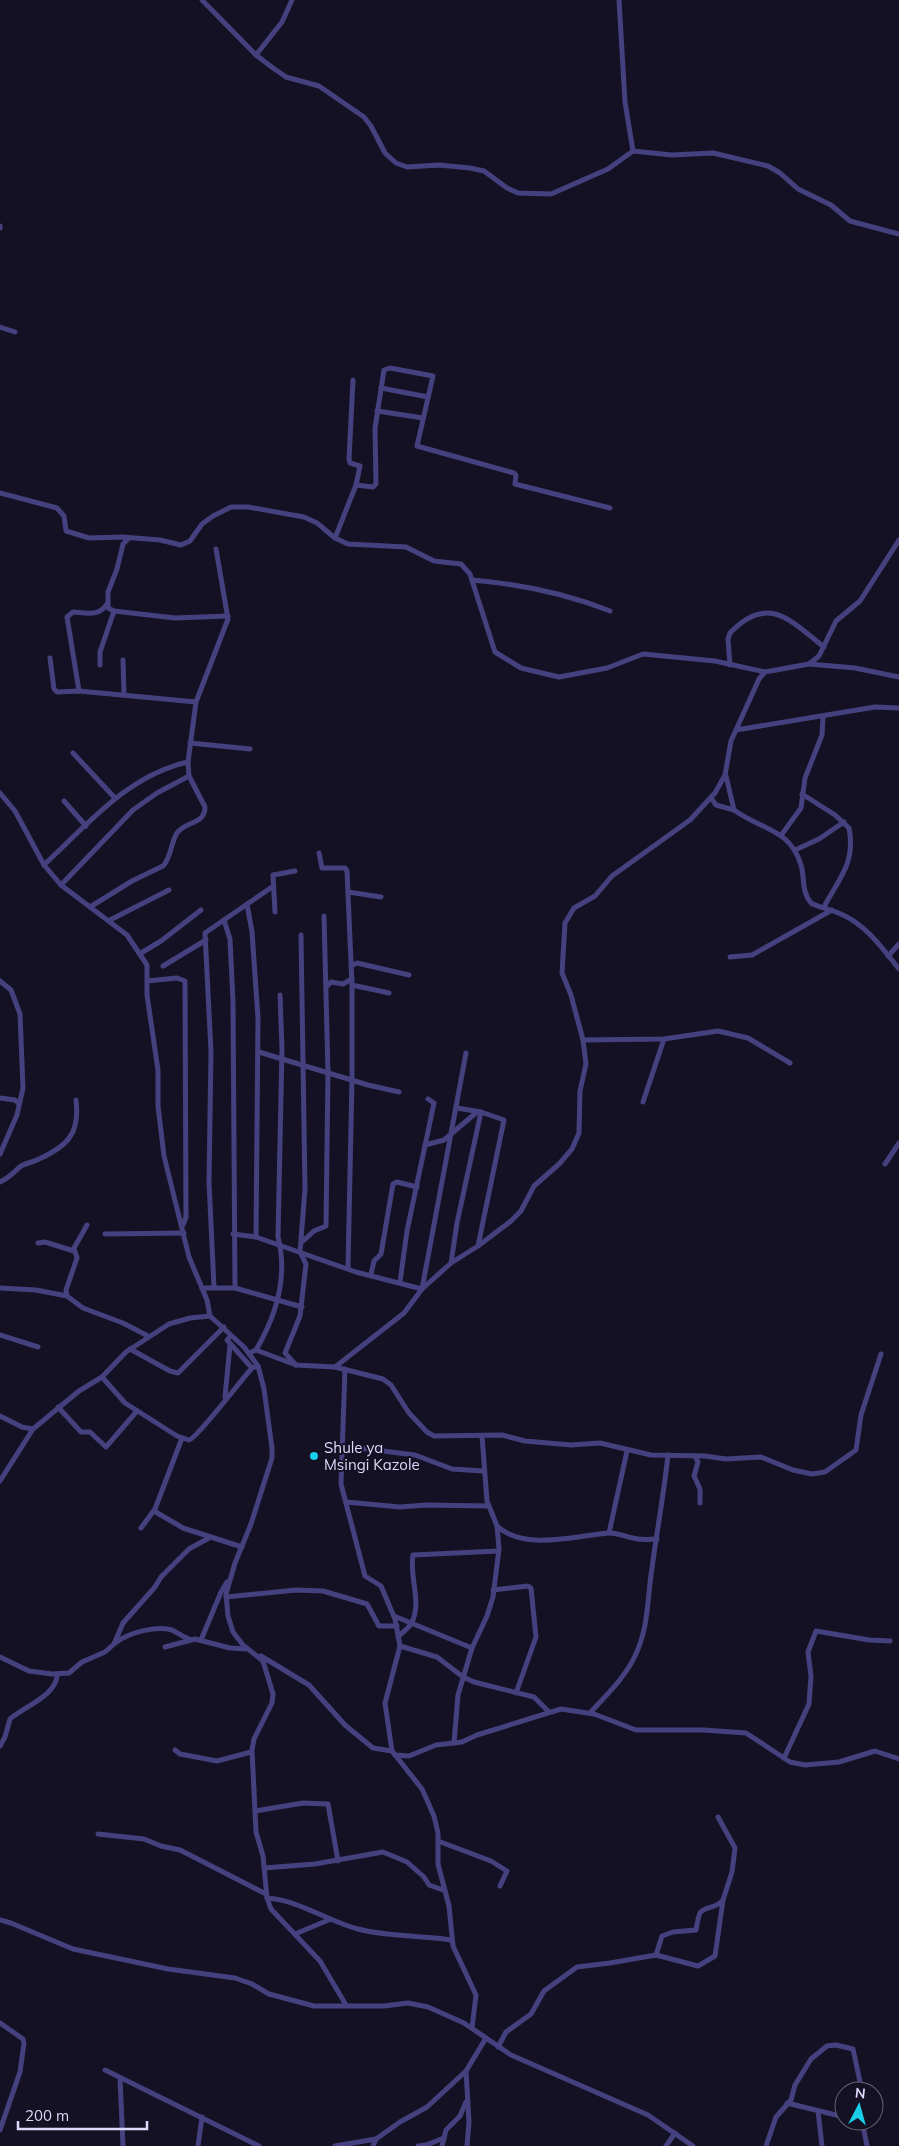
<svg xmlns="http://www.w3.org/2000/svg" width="899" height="2146" viewBox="0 0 899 2146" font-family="Mulish,sans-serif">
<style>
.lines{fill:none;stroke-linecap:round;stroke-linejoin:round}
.minor{stroke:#45417f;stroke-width:5}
.poi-dot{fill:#18cee8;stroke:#151124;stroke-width:2}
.labels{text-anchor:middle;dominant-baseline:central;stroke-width:4;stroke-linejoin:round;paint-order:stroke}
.poi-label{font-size:15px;fill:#ddd9fb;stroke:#151124;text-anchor:start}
</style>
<rect width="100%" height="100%" fill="#151124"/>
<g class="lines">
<g class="minor">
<polyline points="202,0 256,55 273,68 286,77 319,86 364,117 371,126 385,153 396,163 407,167 439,165 470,168 484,171 507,188 518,193 551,194 608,169 633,151"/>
<polyline points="619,0 625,102 633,151 672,155 713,153 768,166 780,173 798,189 831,205 850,221 899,234"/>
<polyline points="256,55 282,22 292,0"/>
<polyline points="0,226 0,228"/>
<polyline points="0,327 15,332"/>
<polyline points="381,388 428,397"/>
<polyline points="377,411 423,418"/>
<polyline points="356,485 373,487 376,484 375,428 384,370 390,368 433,376 417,446 514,473 516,475 515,484 610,508"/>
<polyline points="0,493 57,508 64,516 66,531 89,538 122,537 160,540 181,545 190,541 202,524 213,516 231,507 248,507 304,517 317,523 335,538 348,544 406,547 434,561 461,564 470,574 495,652 521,668 559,677 607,668 643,654 715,661 765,672"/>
<polyline points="129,538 123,544 117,569 108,592 108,608 114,611 175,618 228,616"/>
<polyline points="335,538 356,485 360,466 350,463 349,459 353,380"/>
<path d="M 472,580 C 520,584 565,593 610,611"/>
<polyline points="50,658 54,689 57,692 79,691 196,702"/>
<polyline points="123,660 124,694"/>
<polyline points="809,664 855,668 899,677"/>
<polyline points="100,665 100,652 114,611"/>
<path d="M 730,665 L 728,639 L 730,633 C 768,593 791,621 824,647"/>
<path d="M 79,691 L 67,617 L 73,612 C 86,613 99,617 107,604"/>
<polyline points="736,730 875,707 899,708"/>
<polyline points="190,743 250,749"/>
<polyline points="73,753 114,797"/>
<path d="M 726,776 L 734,810 C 761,830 790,828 801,865 C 805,878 801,891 811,903 C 820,908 833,910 843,915 C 867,926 883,949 899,969"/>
<polyline points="0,793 15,811 44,865 61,885 127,935 147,965 147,995 158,1070 158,1106 164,1156 189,1257 207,1300 210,1316"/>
<path d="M 802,794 L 835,815 L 849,828 C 856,863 839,878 824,907"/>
<polyline points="711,798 716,805 734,810"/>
<polyline points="64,801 86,826"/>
<polyline points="782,834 801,808 805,778 822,735 823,716"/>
<polyline points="795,850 819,839 844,822"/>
<polyline points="319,853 322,868 345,868 347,871 352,985 352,1079 348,1267"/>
<path d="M 44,865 C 87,825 128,775 188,762"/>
<polyline points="61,885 133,810 157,793 189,776"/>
<polyline points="348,892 381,897"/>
<polyline points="247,904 252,932 258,1018 256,1237"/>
<path d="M 90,907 L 132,881 L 163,866 C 171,858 171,842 177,833 C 185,821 205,825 205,807 L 189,776 L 188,762 L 196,702 L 228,619 L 216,549"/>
<polyline points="275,912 273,875 295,871"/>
<polyline points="110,920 169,890"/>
<polyline points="224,920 230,939 233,1002 235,1288"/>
<polyline points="141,953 161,941 201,910"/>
<polyline points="888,956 899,944"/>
<polyline points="730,957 752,955 832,910"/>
<polyline points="163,966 206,940"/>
<polyline points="351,966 357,963 409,975"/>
<polyline points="0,981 11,990 20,1014 23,1088 17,1115 0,1154"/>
<polyline points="147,981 177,978 185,981 186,1217 183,1225"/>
<polyline points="352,985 389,993"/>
<polyline points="326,987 331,982 343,984 352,979"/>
<polyline points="583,1040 664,1039 718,1031 748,1038 790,1063"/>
<polyline points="259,1052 368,1085 399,1092"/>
<polyline points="0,1098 15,1100 19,1104"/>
<polyline points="643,1102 664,1039"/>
<polyline points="457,1108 481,1112 504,1120 478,1246"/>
<polyline points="425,1145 444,1140 477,1112"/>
<polyline points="885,1164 899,1143"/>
<path d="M 0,1182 C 9,1178 14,1172 21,1166 C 26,1163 34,1162 39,1159 C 68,1146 80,1133 76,1100"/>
<polyline points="105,1234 184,1233"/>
<polyline points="233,1234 256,1237 356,1272 422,1289 466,1053"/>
<polyline points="302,1242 314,1231 326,1226 328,1072 324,916"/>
<polyline points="38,1243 45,1242 74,1251"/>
<polyline points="451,1263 457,1223 481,1112"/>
<polyline points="371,1274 374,1261 381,1254 393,1184 397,1182 417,1187"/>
<polyline points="400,1282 407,1231 434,1103 428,1099"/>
<polyline points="214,1287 209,1182 211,1052 205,933 272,887"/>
<polyline points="0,1288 36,1290 67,1296 83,1308 123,1323 148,1336"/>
<polyline points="202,1288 235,1288 302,1307"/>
<polyline points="67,1296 66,1290 77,1258 74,1248 87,1225"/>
<polyline points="0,1335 38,1347"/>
<polyline points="231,1336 227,1340 252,1368"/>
<polyline points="130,1349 170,1371 178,1373 224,1327"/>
<path d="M 256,1350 C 276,1316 288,1276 278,1237 L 282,1049 L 280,995"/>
<polyline points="249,1353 256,1350 296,1365 335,1367 383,1379 391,1385 409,1413 427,1432 434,1436 502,1435 525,1441 571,1445 600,1443 651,1455 705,1456 726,1459 761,1457 793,1470 812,1474 825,1472 856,1450 861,1415 881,1354"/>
<polyline points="296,1365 285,1353 300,1316 306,1264 300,1252 305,1189 301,935"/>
<polyline points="335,1367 404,1313 422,1289 451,1263 478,1246 511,1221 521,1211 534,1186 559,1164 572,1149 579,1133 580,1091 586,1064 583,1040 571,995 562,973 565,923 574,908 595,896 612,876 690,820 715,793 725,775 731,741 759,679 765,672 809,664 819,656 836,621 860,601 899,540"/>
<polyline points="345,1369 341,1484 365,1576 381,1586 395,1619 400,1646 385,1703 392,1751 422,1789 434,1816 438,1833 438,1864 449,1906 453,1946 476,1995 472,2028"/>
<path d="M 102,1377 L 125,1403 L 177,1436 L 189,1440 C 197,1438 241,1380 252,1368 L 258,1366"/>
<polyline points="225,1397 230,1345"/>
<polyline points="58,1407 81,1432 90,1432 106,1447 137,1411"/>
<polyline points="0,1416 22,1427 33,1429"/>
<polyline points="343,1446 415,1455 452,1469 483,1471"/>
<polyline points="695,1456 698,1462 694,1476 700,1489 700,1503"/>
<polyline points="0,1481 33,1429 79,1391 102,1377 126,1352 169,1324 190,1318 210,1316 244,1347 258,1366 264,1389 272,1448 272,1458 251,1524 235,1563 226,1594 228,1616 233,1632 243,1645 263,1661 273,1694 272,1703 254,1739 252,1750 256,1832 263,1856 267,1898 271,1909 320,1961 346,2005"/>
<polyline points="346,1502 400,1507 426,1505 488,1506"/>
<polyline points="154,1511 183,1528 242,1547"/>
<path d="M 497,1526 C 523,1551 576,1536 608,1533 C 617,1532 628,1538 638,1539 C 644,1540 651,1539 657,1539"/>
<polyline points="141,1528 155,1509 182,1438"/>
<polyline points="609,1533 627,1451"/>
<polyline points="493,1590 528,1586 531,1588 536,1637 516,1693"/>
<polyline points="226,1597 296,1590 323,1591 367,1604 379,1626 397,1626"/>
<polyline points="394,1616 472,1648"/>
<path d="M 398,1637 C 402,1632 410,1628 412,1622 C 422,1601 409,1577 413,1555 L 498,1551"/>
<polyline points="201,1640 221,1592 227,1582"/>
<path d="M 115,1643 C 128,1633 156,1625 172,1630 C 178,1633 183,1637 189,1639"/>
<polyline points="400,1646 437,1657 463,1677 474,1682 534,1697 549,1712"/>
<polyline points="165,1647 195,1639 230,1648 246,1649"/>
<polyline points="261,1656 309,1685 345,1725 373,1748 392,1751"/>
<polyline points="0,1657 29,1671 52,1674 69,1673 82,1662 105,1652 114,1644 123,1623 155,1587 161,1577 189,1549 209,1538"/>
<path d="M 590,1713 C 606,1695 624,1679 635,1656 C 649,1627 647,1599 652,1568 C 657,1530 664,1493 668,1455"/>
<polyline points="454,1743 458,1695 472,1648 487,1616 493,1597 499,1549 497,1526 487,1501 482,1436"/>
<path d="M 0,1746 L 5,1737 L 10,1719 C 23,1707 58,1695 57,1674"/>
<polyline points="175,1750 180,1754 217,1761 251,1752"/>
<polyline points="395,1755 409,1756 436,1745 462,1742 477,1735 561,1709 594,1714 636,1730 704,1730 746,1733 790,1762 805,1765 839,1762 875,1751 899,1759"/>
<polyline points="784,1758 809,1704 811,1676 808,1652 816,1631 869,1640 890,1641"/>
<polyline points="255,1811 303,1803 328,1804 338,1861"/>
<polyline points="98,1834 144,1839 161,1846 180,1850 266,1894"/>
<polyline points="438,1841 491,1861 507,1871 500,1886"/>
<polyline points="264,1868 315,1864 383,1852 407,1862 424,1877 429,1885 443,1890"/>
<path d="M 267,1898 C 298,1900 328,1921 358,1929 C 388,1937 421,1935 451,1940"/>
<polyline points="0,1920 11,1923 73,1949 168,1969 235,1978 252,1984 269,1994 314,2006 384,2006 408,2003 428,2007 464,2023 511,2055 648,2115 693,2146"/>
<polyline points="295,1934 331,1919"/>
<path d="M 656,1955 L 662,1936 L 673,1932 L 696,1930 C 697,1925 698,1917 700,1913 C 705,1906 716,1909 723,1900"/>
<polyline points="0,2023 23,2039 24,2043 20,2072 0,2130"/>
<polyline points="498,2047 506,2032 531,2014 544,1991 577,1967 610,1963 656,1955 698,1966 715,1956 723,1900 732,1872 735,1848 718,1817"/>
<polyline points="105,2070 259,2146"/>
<polyline points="466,2071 469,2122 467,2146"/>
<polyline points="120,2078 123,2146"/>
<polyline points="787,2103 844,2117"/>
<polyline points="818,2111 822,2146"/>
<polyline points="862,2121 867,2146"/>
<polyline points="198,2146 202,2117"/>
<polyline points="335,2146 376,2139 400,2122 427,2107 466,2071 486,2038"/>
<polyline points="373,2146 376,2139"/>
<polyline points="418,2146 426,2145 444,2138"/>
<polyline points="442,2146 446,2130 460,2116 466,2102"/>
<polyline points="666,2146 675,2133"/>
<polyline points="766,2146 776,2117 791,2100 795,2085 811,2059 827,2046 836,2045 853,2049 862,2091"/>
</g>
</g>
<circle class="poi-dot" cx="314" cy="1456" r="5"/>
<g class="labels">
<g class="poi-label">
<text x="324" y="1447">Shule ya<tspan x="324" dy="17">Msingi Kazole</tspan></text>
</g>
</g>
<g transform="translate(859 2106) rotate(6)"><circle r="24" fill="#151124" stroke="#65617a"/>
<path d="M0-4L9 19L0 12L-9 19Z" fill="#18cee8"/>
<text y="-8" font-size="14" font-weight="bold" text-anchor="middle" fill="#ddd9fb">N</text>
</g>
<path d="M18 2121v8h129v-8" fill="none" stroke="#ddd9fb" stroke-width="2.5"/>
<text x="25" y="2121" font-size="15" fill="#ddd9fb" stroke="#151124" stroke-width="4" paint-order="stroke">200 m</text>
</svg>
